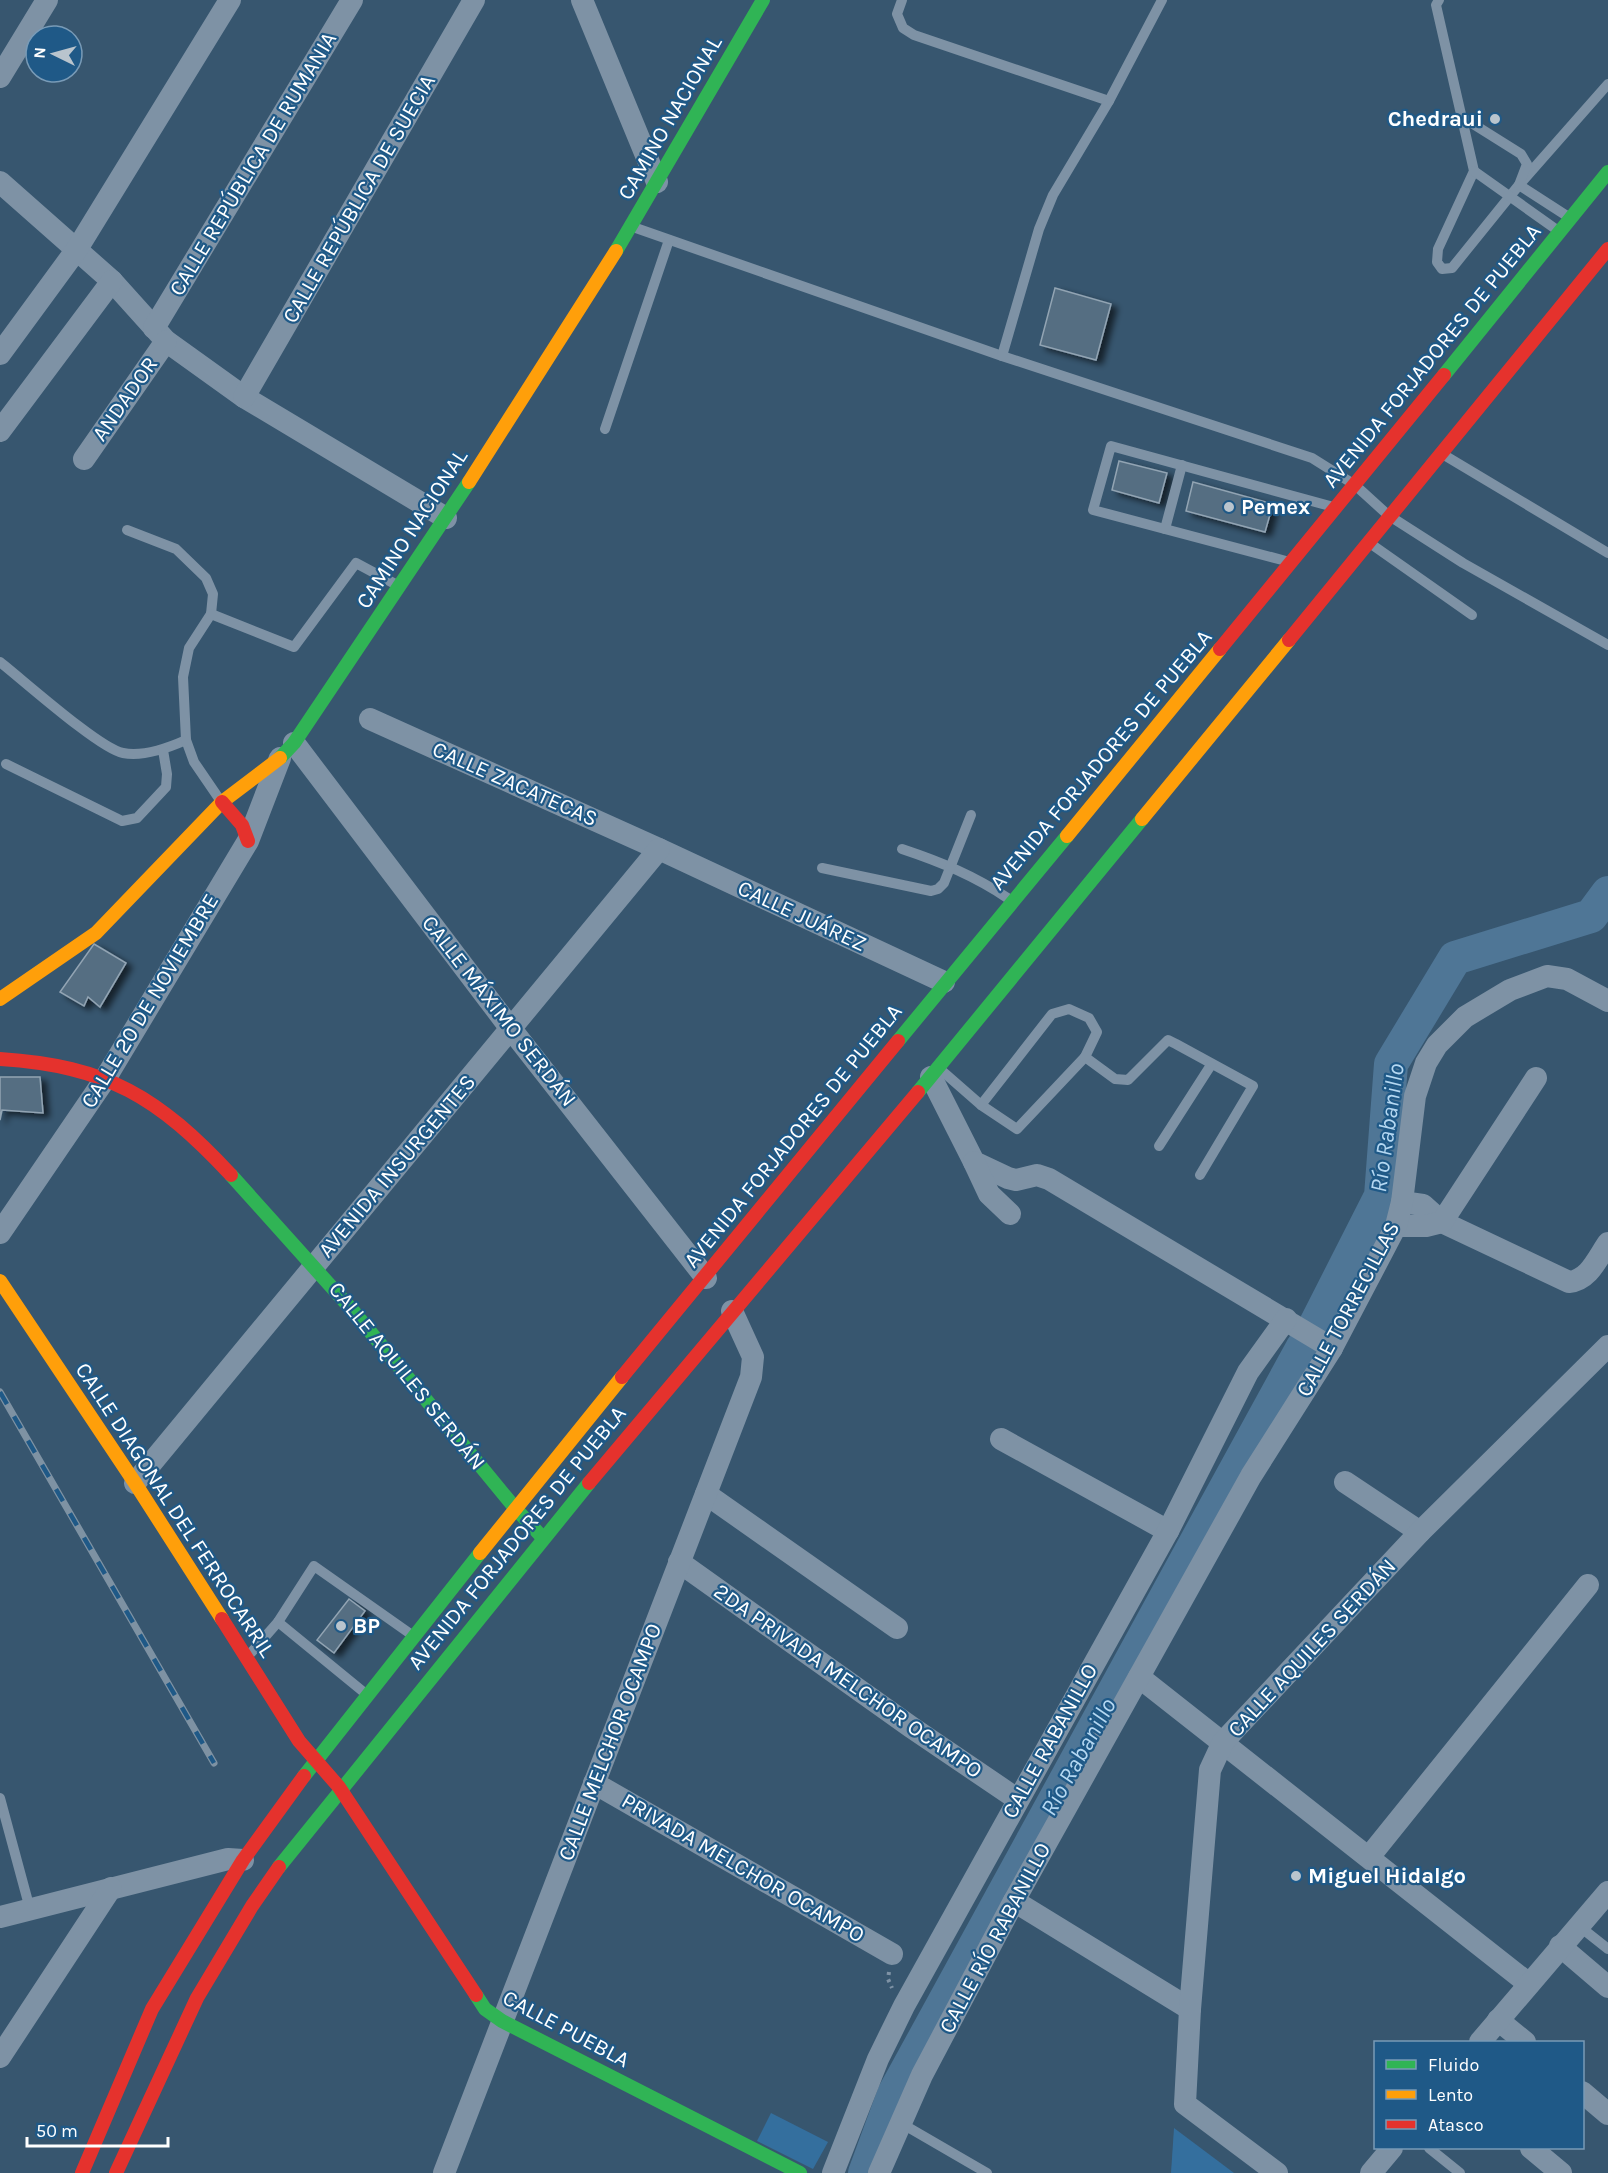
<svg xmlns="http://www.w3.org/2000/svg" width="1608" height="2173" viewBox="0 0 1608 2173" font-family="Karla,sans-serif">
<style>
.green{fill:#346f9e}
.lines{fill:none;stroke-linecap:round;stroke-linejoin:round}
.river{stroke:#4f7696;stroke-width:34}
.building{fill:#556e82;stroke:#92a4b3;stroke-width:1.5;filter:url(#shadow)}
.path{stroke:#7e92a5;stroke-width:4;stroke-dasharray:3 4.5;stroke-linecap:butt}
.lane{stroke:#7e92a5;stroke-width:10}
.street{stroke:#7e92a5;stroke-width:22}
.fast{stroke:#30b455;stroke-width:14}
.slow{stroke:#ff9f0a;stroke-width:14}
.jam{stroke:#e5322d;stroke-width:14}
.rail-casing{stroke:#7e92a3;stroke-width:7}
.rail{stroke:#1f5987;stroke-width:4.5;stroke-dasharray:14;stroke-linecap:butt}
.poi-dot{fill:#b9c4cd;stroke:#1f5987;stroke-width:2}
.labels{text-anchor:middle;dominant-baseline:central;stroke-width:4.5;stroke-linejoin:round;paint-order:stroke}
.street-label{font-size:22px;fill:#fff;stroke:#1f5987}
.poi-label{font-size:22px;font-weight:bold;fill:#fff;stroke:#1f5987;text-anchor:start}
.water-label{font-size:24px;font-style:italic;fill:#b5d8f2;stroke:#1f5987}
</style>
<defs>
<filter id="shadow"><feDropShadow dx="6" dy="4" stdDeviation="3" flood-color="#0009"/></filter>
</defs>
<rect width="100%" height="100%" fill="#37566f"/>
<g class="green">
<polygon points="771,2113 828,2142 813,2169 757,2141"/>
<polygon points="1174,2128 1234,2173 1171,2173"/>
</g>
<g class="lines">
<g class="river">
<polyline points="1315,1326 1381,1196 1391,1064 1455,958 1591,916 1608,893"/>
<polyline points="865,2173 894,2094 1303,1347"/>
</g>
</g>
<g class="building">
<polygon points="1055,288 1111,304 1096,360 1040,345"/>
<polygon points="1119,461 1167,473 1159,503 1112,490"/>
<polygon points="1193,482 1273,504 1265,532 1186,511"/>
<polygon points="94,944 126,963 100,1007 88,997 84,1006 60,992"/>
<polygon points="0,1077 40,1077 43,1113 2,1110 0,1120"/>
<polygon points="349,1599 365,1611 334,1653 317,1640"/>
</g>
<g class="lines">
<polyline class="path" points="889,1972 888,1979 892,1988"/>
<g class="lane">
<polyline points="902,0 897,14 903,28 914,35 1109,101"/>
<polyline points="1439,0 1436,5 1474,171 1438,249 1437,262 1442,269 1452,268 1519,185 1608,84"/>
<polyline points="1462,117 1521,154 1527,164 1519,185 1567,216"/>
<polyline points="1474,171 1557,230"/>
<polyline points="633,227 1002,356 1312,458 1355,485 1388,515 1463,563 1608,645"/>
<polyline points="1002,356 1039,229 1053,195 1109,101 1162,0"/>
<polyline points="605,429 669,240"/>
<polyline points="1444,455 1608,553"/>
<polyline points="1165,529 1182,465"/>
<polyline points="127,530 176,549 206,578 213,594 211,614"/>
<polyline points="1371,544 1472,615"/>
<polyline points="1286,561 1093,510 1111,446 1330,506"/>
<path d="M 0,662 C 23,680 100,749 123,753 C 143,757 168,748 186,740"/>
<polyline points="6,764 122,821 137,818 166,787 167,774 163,750"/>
<polyline points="220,800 194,762 186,740 183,677 189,648 211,614 294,647 356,563 397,585"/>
<path d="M 902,849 C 941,862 975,876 1009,899"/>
<polyline points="822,868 931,891 938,889 944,883 971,815"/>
<polyline points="941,1070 981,1105 1017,1129 1085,1057 1115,1079 1128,1080 1168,1040 1176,1044 1253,1086 1200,1175"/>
<polyline points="981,1105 1052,1014 1069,1009 1089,1018 1097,1032 1085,1057"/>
<polyline points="1159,1146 1211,1065"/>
<polyline points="278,1622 366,1694"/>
<polyline points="249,1655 278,1622 314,1566 412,1635"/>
<polyline points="0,1798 30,1909"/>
<polyline points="1579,1926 1608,1949"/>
<polyline points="899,2122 987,2173"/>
<polyline points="1429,2148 1460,2173"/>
</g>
<g class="street">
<polyline points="582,0 657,182"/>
<polyline points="0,77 47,0"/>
<polyline points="0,182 112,281 166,341 244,397 446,518"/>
<polyline points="154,328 352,0"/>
<polyline points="0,354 77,249 230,0"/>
<polyline points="244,397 474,0"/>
<polyline points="0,431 112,281"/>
<polyline points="84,459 166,341"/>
<polyline points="370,719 659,849 944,982"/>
<polyline points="294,743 511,1029 706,1278"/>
<polyline points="931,1077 974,1162 1008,1178 1016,1180 1037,1175 1049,1179 1332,1348"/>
<polyline points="974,1162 989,1194 1010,1214"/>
<path d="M 1402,1202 L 1423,1205 L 1442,1222 L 1569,1282 C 1589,1280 1597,1259 1608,1243"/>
<polyline points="1396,1226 1426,1226 1442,1222 1536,1078"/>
<polyline points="0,1233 105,1079 248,841 280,758"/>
<polyline points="1001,1439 1168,1531"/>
<polyline points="1345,1482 1420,1532"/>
<polyline points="135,1483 659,849"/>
<polyline points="706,1494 897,1628"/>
<polyline points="679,1562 911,1727 1017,1799"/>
<polyline points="1139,1677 1529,1984"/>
<polyline points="594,1783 892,1954"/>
<polyline points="1369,1857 1588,1585"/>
<polyline points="1014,1901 1190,2009"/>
<polyline points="0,1917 228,1859 243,1860"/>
<polyline points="1560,1946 1608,1987"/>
<polyline points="1498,2020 1525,2042"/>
<polyline points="1480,2042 1608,1892"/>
<polyline points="0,2057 111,1888"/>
<polyline points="1582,2092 1608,2114"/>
<polyline points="1531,2148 1561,2173"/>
<polyline points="444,2173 751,1377 753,1357 732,1311"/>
<polyline points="833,2173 878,2059 904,2006 1168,1531 1248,1372 1286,1319"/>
<polyline points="879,2173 922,2075 1014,1901 1251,1476 1332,1348 1396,1226 1402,1202 1415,1096 1426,1063 1437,1045 1465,1017 1510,990 1547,976 1567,979 1608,1001"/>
<polyline points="1277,2173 1185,2104 1190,2009 1210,1770 1223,1742 1420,1532 1608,1346"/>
<polyline points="1371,2173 1392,2148"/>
</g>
<g class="fast">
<polyline points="616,251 763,0"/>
<polyline points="1444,375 1608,172"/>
<polyline points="280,758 294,743 469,482"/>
<polyline points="898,1041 1067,836"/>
<polyline points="918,1092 1142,819"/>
<polyline points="231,1175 354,1312 515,1508 543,1538"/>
<polyline points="304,1776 480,1553"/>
<polyline points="279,1867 589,1483"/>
<polyline points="476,1995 485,2009 502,2021 800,2173"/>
</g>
<g class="slow">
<polyline points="469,482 616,251"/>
<polyline points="1142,819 1289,640"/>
<polyline points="1067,836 1220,649"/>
<polyline points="0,999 96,933 222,802 280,758"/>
<polyline points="0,1281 135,1483 222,1619"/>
<polyline points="480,1553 622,1377"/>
</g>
<g class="jam">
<polyline points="1289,640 1608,249"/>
<polyline points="1220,649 1444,375"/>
<polyline points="222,802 242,825 248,841"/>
<path d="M 0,1059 C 108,1066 158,1097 231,1175"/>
<polyline points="622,1377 898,1041"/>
<polyline points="589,1483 918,1092"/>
<polyline points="222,1619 299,1741 339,1787 476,1995"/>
<polyline points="82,2173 152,2009 243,1860 304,1776"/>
<polyline points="116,2173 197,1998 252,1906 279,1867"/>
</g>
<g class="rail-casing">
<polyline id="rail" points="0,1392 214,1763"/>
</g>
<use href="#rail" class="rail"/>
</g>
<g class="poi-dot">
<circle cx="1495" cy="119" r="6"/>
<circle cx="1229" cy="507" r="6"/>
<circle cx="341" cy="1626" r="6"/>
<circle cx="1296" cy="1876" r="6"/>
</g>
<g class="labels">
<g class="street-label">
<text transform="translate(670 118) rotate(-60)">CAMINO NACIONAL</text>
<text transform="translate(253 164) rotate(-59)">CALLE REPÚBLICA DE RUMANIA</text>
<text transform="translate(359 199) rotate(-60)">CALLE REPÚBLICA DE SUECIA</text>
<text transform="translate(1432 356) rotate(-51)">AVENIDA FORJADORES DE PUEBLA</text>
<text transform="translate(125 399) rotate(-55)">ANDADOR</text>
<text transform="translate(412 529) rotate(-57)">CAMINO NACIONAL</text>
<text transform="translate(1101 760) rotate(-50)">AVENIDA FORJADORES DE PUEBLA</text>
<text transform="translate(515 784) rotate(24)">CALLE ZACATECAS</text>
<text transform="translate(802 916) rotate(25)">CALLE JUÁREZ</text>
<text transform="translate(150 1001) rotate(-59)">CALLE 20 DE NOVIEMBRE</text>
<text transform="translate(499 1011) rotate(52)">CALLE MÁXIMO SERDÁN</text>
<text transform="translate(793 1136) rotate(-51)">AVENIDA FORJADORES DE PUEBLA</text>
<text transform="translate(397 1166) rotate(-50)">AVENIDA INSURGENTES</text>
<text transform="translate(1348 1309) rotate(-62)">CALLE TORRECILLAS</text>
<text transform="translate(407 1376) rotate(51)">CALLE AQUILES SERDÁN</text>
<text transform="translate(175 1510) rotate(57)">CALLE DIAGONAL DEL FERROCARRIL</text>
<text transform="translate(517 1538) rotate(-51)">AVENIDA FORJADORES DE PUEBLA</text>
<text transform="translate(1312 1648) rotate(-47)">CALLE AQUILES SERDÁN</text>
<text transform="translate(848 1681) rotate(35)">2DA PRIVADA MELCHOR OCAMPO</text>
<text transform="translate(1050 1741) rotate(-61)">CALLE RABANILLO</text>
<text transform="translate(610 1742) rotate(-69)">CALLE MELCHOR OCAMPO</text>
<text transform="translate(743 1868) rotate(30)">PRIVADA MELCHOR OCAMPO</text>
<text transform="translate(995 1938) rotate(-62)">CALLE RÍO RABANILLO</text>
<text transform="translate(566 2029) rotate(28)">CALLE PUEBLA</text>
</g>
<g class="poi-label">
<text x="1483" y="119" text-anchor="end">Chedraui</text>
<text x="1241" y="507">Pemex</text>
<text x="353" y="1626">BP</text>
<text x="1308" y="1876">Miguel Hidalgo</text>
</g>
<g class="water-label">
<text transform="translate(1387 1128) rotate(-82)">Río Rabanillo</text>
<text transform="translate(1078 1757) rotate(-61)">Río Rabanillo</text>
</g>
</g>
<rect x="1374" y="2041" width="210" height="108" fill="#1f5987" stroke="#799bb7" stroke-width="1.5"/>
<rect x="1386" y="2060" width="30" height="9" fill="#30b455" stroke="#799bb7" stroke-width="1.5"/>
<text x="1428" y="2071" font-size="18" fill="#ffffff">Fluido</text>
<rect x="1386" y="2090" width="30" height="9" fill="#ff9f0a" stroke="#799bb7" stroke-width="1.5"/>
<text x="1428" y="2101" font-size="18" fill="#ffffff">Lento</text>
<rect x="1386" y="2120" width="30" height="9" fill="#e5322d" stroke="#799bb7" stroke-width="1.5"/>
<text x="1428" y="2131" font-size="18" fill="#ffffff">Atasco</text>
<g transform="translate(54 54) rotate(275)"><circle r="28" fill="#1f5987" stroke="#799bb7" stroke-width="1.5"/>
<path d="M0-4.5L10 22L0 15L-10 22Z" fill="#b9c4cd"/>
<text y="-9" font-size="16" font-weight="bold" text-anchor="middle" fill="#ffffff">N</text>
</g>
<path d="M27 2137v9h141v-9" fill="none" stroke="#ffffff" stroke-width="3"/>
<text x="36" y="2137" font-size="18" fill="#ffffff" stroke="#1f5987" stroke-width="4.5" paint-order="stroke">50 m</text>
</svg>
